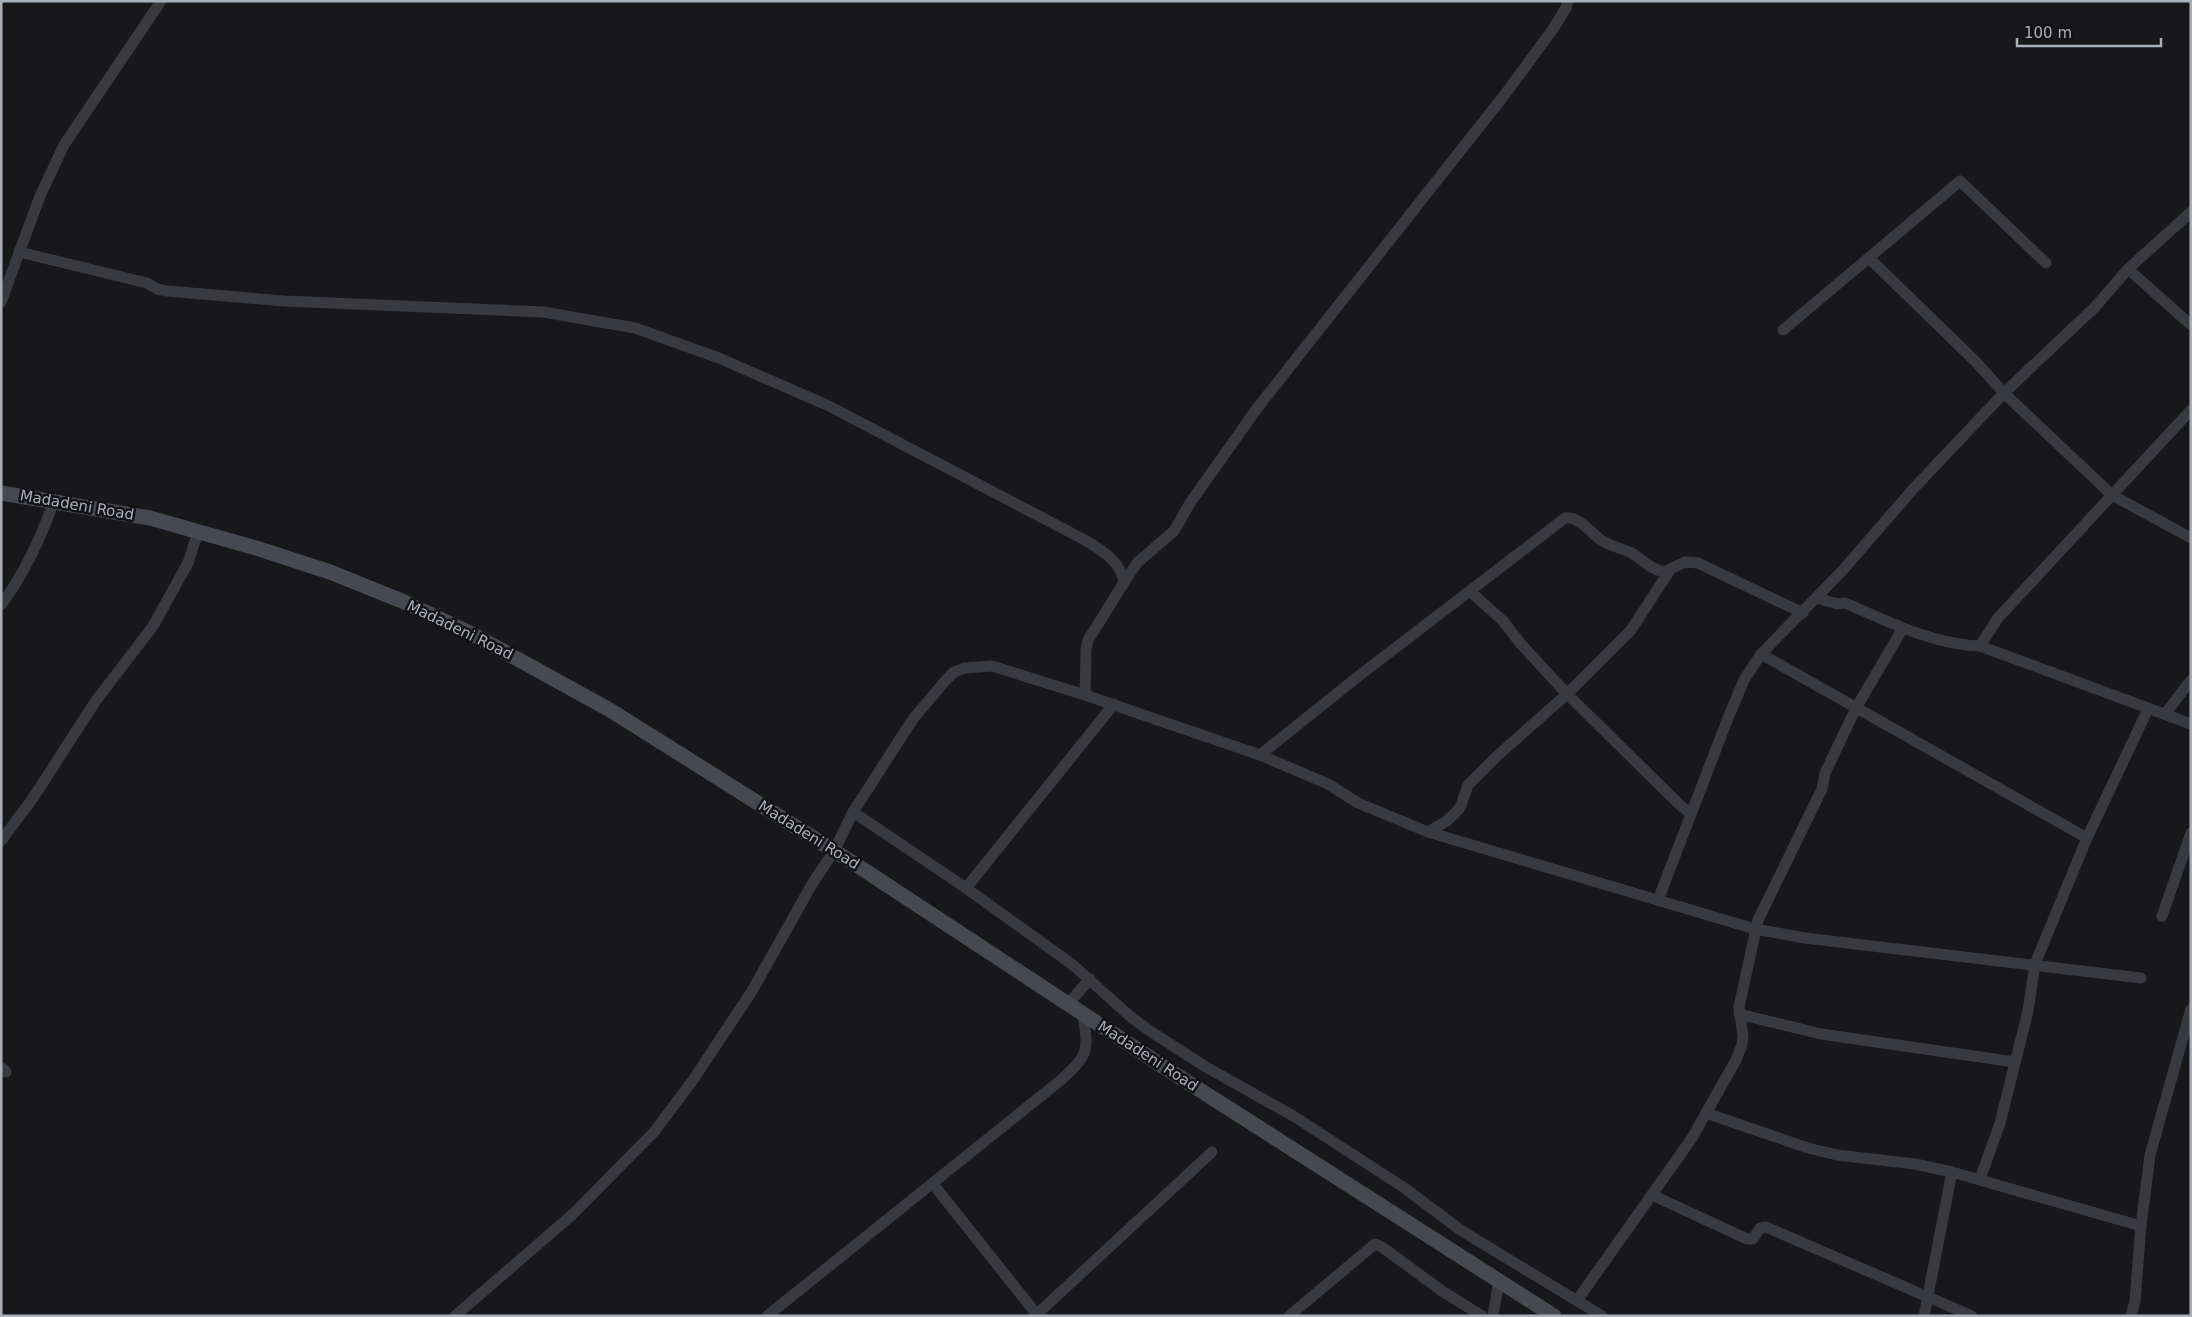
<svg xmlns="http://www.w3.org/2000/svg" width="2192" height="1317" viewBox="0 0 2192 1317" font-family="'DejaVu Sans',sans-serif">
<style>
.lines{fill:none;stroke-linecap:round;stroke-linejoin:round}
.street{stroke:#393a3f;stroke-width:11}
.secondary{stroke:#474950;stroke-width:15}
.labels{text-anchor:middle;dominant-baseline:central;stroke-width:5;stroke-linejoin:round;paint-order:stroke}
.street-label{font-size:15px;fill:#aab0ba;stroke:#131315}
</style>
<rect width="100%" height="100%" fill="#18181a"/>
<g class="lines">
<g class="street">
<path d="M 19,252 L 147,283 L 157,289 L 167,291 L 284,301 L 543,312 L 635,328 L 719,358 L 829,406 L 1083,539 C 1101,550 1120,560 1124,582"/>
<polyline points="1869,258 1976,362 2004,393 2112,495 2191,538"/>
<polyline points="2128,269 2191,325"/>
<polyline points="1,302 40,196 64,145 161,1"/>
<polyline points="1783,330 1960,181 2046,263"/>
<polyline points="1471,592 1503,621 1521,644 1567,694 1680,805 1690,813"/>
<path d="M 1817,598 L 1838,604 L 1845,603 C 1888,621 1933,645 1980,646 L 2191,724"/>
<path d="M 1,605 C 25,572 40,540 54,501"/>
<polyline points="1980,646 1998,618 2191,410"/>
<polyline points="1761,654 2087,838"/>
<polyline points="1085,695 1086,650 1088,640 1130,573 1138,562 1174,531 1190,503 1258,407 1506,93 1553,29 1566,8 1568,1"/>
<polyline points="2165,714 2191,680"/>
<path d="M 1260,755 L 1360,675 L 1565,518 C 1579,516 1591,533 1601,540 C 1610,546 1620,548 1630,552 C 1642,559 1650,569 1664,572 L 1685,562 L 1698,563 L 1803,613"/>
<polyline points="853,812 966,888 1073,965 1132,1018 1153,1033 1206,1067 1295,1117 1403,1187 1462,1231 1602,1316"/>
<polyline points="1428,832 1447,821 1460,808 1468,785 1497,756 1567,694 1631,630 1670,570"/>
<polyline points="1,841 33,798 95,702 153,626 188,563 198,532"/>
<polyline points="966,888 1114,704"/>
<polyline points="1658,900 1728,718 1744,680 1761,654 1842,571 1914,488 2004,393 2095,307 2128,269 2191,212"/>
<polyline points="2162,916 2191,833"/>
<polyline points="1068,1004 1090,979"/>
<polyline points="1739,1014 1821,1034 2015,1062"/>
<polyline points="1,1067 6,1072"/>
<polyline points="1706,1113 1808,1148 1837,1155 1915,1164 1952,1172 2141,1226"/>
<polyline points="1980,1179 2000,1123 2028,1011 2035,964 2087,838 2148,709"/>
<polyline points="933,1184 1038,1316"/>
<polyline points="1652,1195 1747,1239 1753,1239 1760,1228 1766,1227 1972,1316"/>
<polyline points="1578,1299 1692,1138 1736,1060 1742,1045 1743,1036 1739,1007 1758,920 1822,789 1825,773 1856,708 1903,628"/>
<polyline points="455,1316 573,1214 654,1132 693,1080 752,991 812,884 834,851 853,812 913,719 946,680 954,672 965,668 992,666 1085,695 1260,755 1328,784 1358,803 1428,832 1755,929 1805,938 2141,978"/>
<path d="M 767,1316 L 1061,1080 C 1090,1053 1088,1052 1083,1013"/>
<polyline points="1035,1316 1212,1152"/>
<polyline points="1289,1316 1375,1244 1382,1247 1442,1291 1482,1316"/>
<polyline points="1493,1316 1499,1280"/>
<polyline points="1924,1316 1952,1172"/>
<polyline points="2131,1316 2135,1301 2141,1226 2150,1155 2191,1009"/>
</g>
<polyline class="secondary" points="1,493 150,518 256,548 330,572 402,601 474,635 610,710 855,864 1167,1069 1554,1316"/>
</g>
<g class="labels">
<g class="street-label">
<text transform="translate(77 505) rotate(10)">Madadeni Road</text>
<text transform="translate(460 630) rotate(26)">Madadeni Road</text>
<text transform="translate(809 835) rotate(32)">Madadeni Road</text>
<text transform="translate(1148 1056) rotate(33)">Madadeni Road</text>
</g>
</g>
<rect width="2192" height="1317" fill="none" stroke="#aab0ba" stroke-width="5"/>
<path d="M2017 38v8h144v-8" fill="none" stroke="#aab0ba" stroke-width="2.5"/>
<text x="2024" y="38" font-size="15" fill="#aab0ba" stroke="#131315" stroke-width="4" paint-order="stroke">100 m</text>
</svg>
